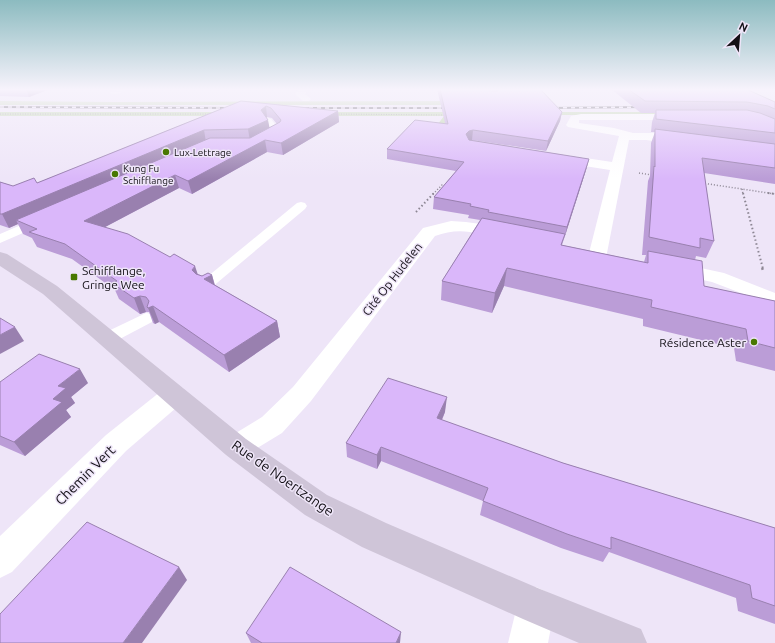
<svg xmlns="http://www.w3.org/2000/svg" width="775" height="643" viewBox="0 0 775 643" font-family="Ubuntu,sans-serif">
<style>
.green{fill:#bbd5a5}
.lines{fill:none;stroke-linecap:round;stroke-linejoin:round}
.path-far3{stroke:#8c8693;stroke-width:1;stroke-dasharray:1 1.5;stroke-linecap:butt}
.path-far2{stroke:#8c8693;stroke-width:1.5;stroke-dasharray:1 2;stroke-linecap:butt}
.path-far1{stroke:#8c8693;stroke-width:2;stroke-dasharray:1.5 2.5;stroke-linecap:butt}
.path{stroke:#8c8693;stroke-width:2.5;stroke-dasharray:2 3;stroke-linecap:butt}
.service{fill:#fff;fill-rule:evenodd}
.minor{fill:#fff;fill-rule:evenodd}
.secondary{fill:#cfc5d8;fill-rule:evenodd}
.rail-casing{stroke:#444049;stroke-width:2}
.rail{stroke:#eee5f8;stroke-width:1.5;stroke-dasharray:4;stroke-linecap:butt}
.wall{fill:#bb9dd7;fill-rule:evenodd}
.shaded-wall{fill:#9980af}
.building{fill:#dab7fa;stroke:#9980af}
.poi-dot{fill:#487800;stroke:#eee5f8;stroke-width:1.5}
.labels{text-anchor:middle;dominant-baseline:central;stroke-width:3;stroke-linejoin:round;paint-order:stroke}
.far-poi-label{font-size:10px;fill:#131016;stroke:#eee5f8;text-anchor:start}
.poi-label{font-size:12px;fill:#131016;stroke:#eee5f8;text-anchor:start}
.street-label{font-size:12px;fill:#131016;stroke:#eee5f8}
.near-street-label{font-size:14px;fill:#131016;stroke:#eee5f8}
</style>
<rect width="100%" height="100%" fill="#eee5f8"/>
<g class="green">
<polygon points="0,101 114,102 483,101 501,105 0,105"/>
<polygon points="0,112 775,112 775,115 548,115 432,132 444,116 0,116"/>
</g>
<g class="lines">
<g class="path-far3">
<polyline points="0,114 211,114"/>
<polyline points="336,114 445,115"/>
</g>
<g class="path-far2">
<polyline points="639,173 652,175"/>
<polyline points="702,183 775,194"/>
<polyline points="742,189 743,194"/>
<polyline points="433,194 442,185 446,186"/>
</g>
<g class="path-far1">
<polyline points="743,193 763,269"/>
<polyline points="768,193 775,194"/>
<polyline points="416,212 434,193"/>
</g>
<polyline class="path" points="762,268 763,270"/>
<g class="service">
<polygon points="268,118 271,119 281,132 266,142 260,142 258,140 272,131 264,121"/>
<polygon points="301,202 305,203 307,206 305,209 211,288 206,290 201,288 198,285 201,282 297,203"/>
<polygon points="42,216 46,217 48,220 46,223 0,243 0,234"/>
<polygon points="146,313 152,314 154,318 152,322 114,342 108,344 102,342 99,338 102,334"/>
</g>
<g class="minor">
<polygon points="116,89 129,89 118,94 112,94 110,92"/>
<polygon points="299,89 308,89 305,94 311,99 309,101 303,101 295,94"/>
<polygon points="581,114 682,114 687,117 682,120 579,120 579,123 614,128 633,133 653,133 683,137 687,138 689,141 687,144 683,145 646,140 629,140 607,253 604,257 598,258 592,257 589,253 610,170 559,162 554,161 553,158 554,155 559,154 612,162 619,136 568,127 566,125 571,116"/>
<path d="M 451,221 C 471,222 491,225 511,230 L 514,234 L 511,238 C 498,241 483,234 470,232 C 457,230 447,232 435,236 L 311,401 L 282,433 L 246,455 L 236,459 L 226,455 L 222,447 L 226,439 L 262,417 L 293,387 L 423,228 Z"/>
<polygon points="673,262 724,273 775,293 775,306 712,282 666,272 663,268 666,264"/>
<polygon points="174,385 183,388 187,395 183,402 126,451 12,572 0,578 0,536 106,435 165,388"/>
<polygon points="536,587 549,593 555,606 548,643 508,643 517,606 523,593"/>
</g>
<polygon class="secondary" points="0,252 7,254 57,286 246,439 327,495 386,523 540,589 641,629 647,643 579,643 523,619 362,547 305,515 226,455 43,294 0,266"/>
<g class="rail-casing">
<g id="rail">
<polyline points="0,107 237,108"/>
<polyline points="293,108 453,108"/>
<polyline points="547,108 645,107"/>
</g>
</g>
<use href="#rail" class="rail"/>
</g>
<g class="wall">
<polygon points="0,89 50,89 29,97 0,96"/>
<polygon points="437,89 488,89 491,91 494,91 491,89 540,89 562,112 560,121 546,151 472,140 471,140 589,159 586,170 562,245 644,262 646,255 642,255 648,181 650,176 651,143 655,132 651,132 652,122 655,113 641,113 611,89 746,89 775,102 775,184 704,173 714,241 706,258 696,256 695,260 704,286 775,301 775,371 736,361 734,348 643,326 643,319 504,286 492,313 441,300 442,281 480,220 468,218 469,215 433,209 434,197 456,171 387,159 387,149 445,123"/>
<path d="M 241,101 L 338,111 L 339,122 L 283,155 L 267,152 L 192,194 L 179,188 L 105,227 L 198,274 L 202,276 L 212,275 L 215,285 L 277,321 L 280,337 L 229,372 L 159,322 L 155,324 L 153,323 L 149,312 L 146,312 L 140,314 L 119,299 L 115,290 L 72,259 L 37,247 L 32,238 L 23,234 L 18,224 L 9,228 L 0,225 L 0,182 L 13,186 L 37,183 ZM 266,117 L 267,117 L 272,118 L 277,124 L 269,128 Z"/>
<polygon points="0,382 88,383 71,397 75,403 66,410 71,417 25,456 0,445"/>
<polygon points="445,412 442,420 563,463 775,528 775,624 738,611 736,598 609,552 603,562 561,548 480,515 483,501 381,461 377,469 347,457 346,443"/>
<polygon points="246,633 400,643 251,643"/>
</g>
<g class="shaded-wall">
<polygon points="26,89 50,89 29,97"/>
<polygon points="266,106 267,117 263,121 261,110"/>
<polygon points="338,111 339,122 283,155 281,143"/>
<polygon points="562,112 560,121 546,151 548,141"/>
<polygon points="268,120 270,130 250,141 248,129"/>
<polygon points="204,130 206,142 16,220 18,224 9,228 2,214"/>
<polygon points="473,130 472,140 468,141 466,134 469,131"/>
<polygon points="265,140 267,152 192,194 188,181"/>
<polygon points="589,159 586,170 564,239 567,227"/>
<polygon points="175,175 179,188 90,235 84,221"/>
<polygon points="195,266 200,281 192,270"/>
<polygon points="507,268 504,286 492,313 495,293"/>
<polygon points="212,275 216,291 204,279"/>
<polygon points="140,296 146,312 140,314 134,298"/>
<polygon points="153,306 159,322 155,324 148,308"/>
<polygon points="277,321 280,337 229,372 224,355"/>
<polygon points="15,327 24,341 0,354 0,335"/>
<polygon points="80,369 88,383 71,397 75,403 66,410 71,417 25,456 14,442 53,399 58,386"/>
<polygon points="447,397 445,412 436,433 437,418"/>
<polygon points="381,447 381,461 377,469 377,455"/>
<polygon points="179,567 187,580 142,643 123,643"/>
<polygon points="401,632 400,643 396,643"/>
</g>
<g class="building">
<polygon points="440,89 488,89 491,91 497,91 500,89 540,89 562,112 548,141 473,130 469,131 466,134 469,140 589,159 567,227 488,212 489,210 470,206 471,204 434,197 464,162 387,149 415,120 448,124"/>
<polygon points="628,89 681,89 683,90 686,89 746,89 775,102 775,109 768,106 747,102 645,101"/>
<polygon points="241,101 338,111 281,143 265,140 188,181 175,175 84,221 128,234 170,257 174,254 195,266 192,270 196,274 202,276 208,273 212,275 204,279 277,321 224,355 153,306 148,308 147,307 149,301 146,297 140,296 134,298 112,283 117,281 65,244 29,232 37,229 16,220 210,138 250,138 280,122 281,120 271,108 266,106 261,110 268,120 248,129 204,130 2,214 0,214 0,182 13,186 34,178 37,183"/>
<polygon points="656,110 747,110 760,113 775,119 775,133 656,119"/>
<polygon points="655,129 775,144 775,168 702,158 714,241 700,238 700,248 649,237 654,166 655,167"/>
<polygon points="482,218 565,234 561,245 648,263 648,251 702,261 704,286 775,301 775,348 748,341 746,329 651,307 652,300 507,268 495,293 442,281"/>
<polygon points="0,318 15,327 0,335"/>
<polygon points="39,354 80,369 58,386 66,388 53,399 62,402 14,442 0,436 0,382"/>
<polygon points="388,378 447,397 437,418 563,463 775,528 775,606 752,598 750,585 611,537 611,549 567,534 483,501 488,488 381,447 377,455 346,443"/>
<polygon points="87,522 179,567 123,643 0,643 0,614"/>
<polygon points="290,567 401,632 396,643 262,643 246,633"/>
</g>
<linearGradient id="sky" x2="0" y2="1"><stop stop-color="#8cbbc0"/><stop offset="0.5" stop-color="#f7f3fc"/><stop offset="1" stop-color="#f7f3fc" stop-opacity="0"/></linearGradient>
<rect width="775" height="179" fill="url(#sky)"/>
<g class="poi-dot">
<circle cx="166" cy="152" r="4"/>
<circle cx="115" cy="174" r="4"/>
<rect x="70" y="273" width="8" height="8" rx="2"/>
<circle cx="754" cy="342" r="4"/>
</g>
<g class="labels">
<g class="far-poi-label">
<text x="174" y="152">Lux-Lettrage</text>
<text x="123" y="168">Kung Fu<tspan x="123" dy="12">Schifflange</tspan></text>
</g>
<g class="poi-label">
<text x="82" y="270">Schifflange,<tspan x="82" dy="14">Gringe Wee</tspan></text>
<text x="746" y="342" text-anchor="end">Résidence Aster</text>
</g>
<g class="street-label">
<text transform="translate(392 279) rotate(-52)">Cité Op Hudelen</text>
</g>
<g class="near-street-label">
<text transform="translate(85 475) rotate(-45)">Chemin Vert</text>
<text transform="translate(283 478) rotate(35)">Rue de Noertzange</text>
</g>
</g>
<g transform="translate(739 36) rotate(26)" stroke="#eee5f8" stroke-width="3" paint-order="stroke">
<path d="M0-3L7 15L0 10L-7 15Z" fill="#131016"/>
<text y="-6" font-size="11" font-weight="bold" text-anchor="middle" fill="#131016">N</text>
</g>
</svg>
